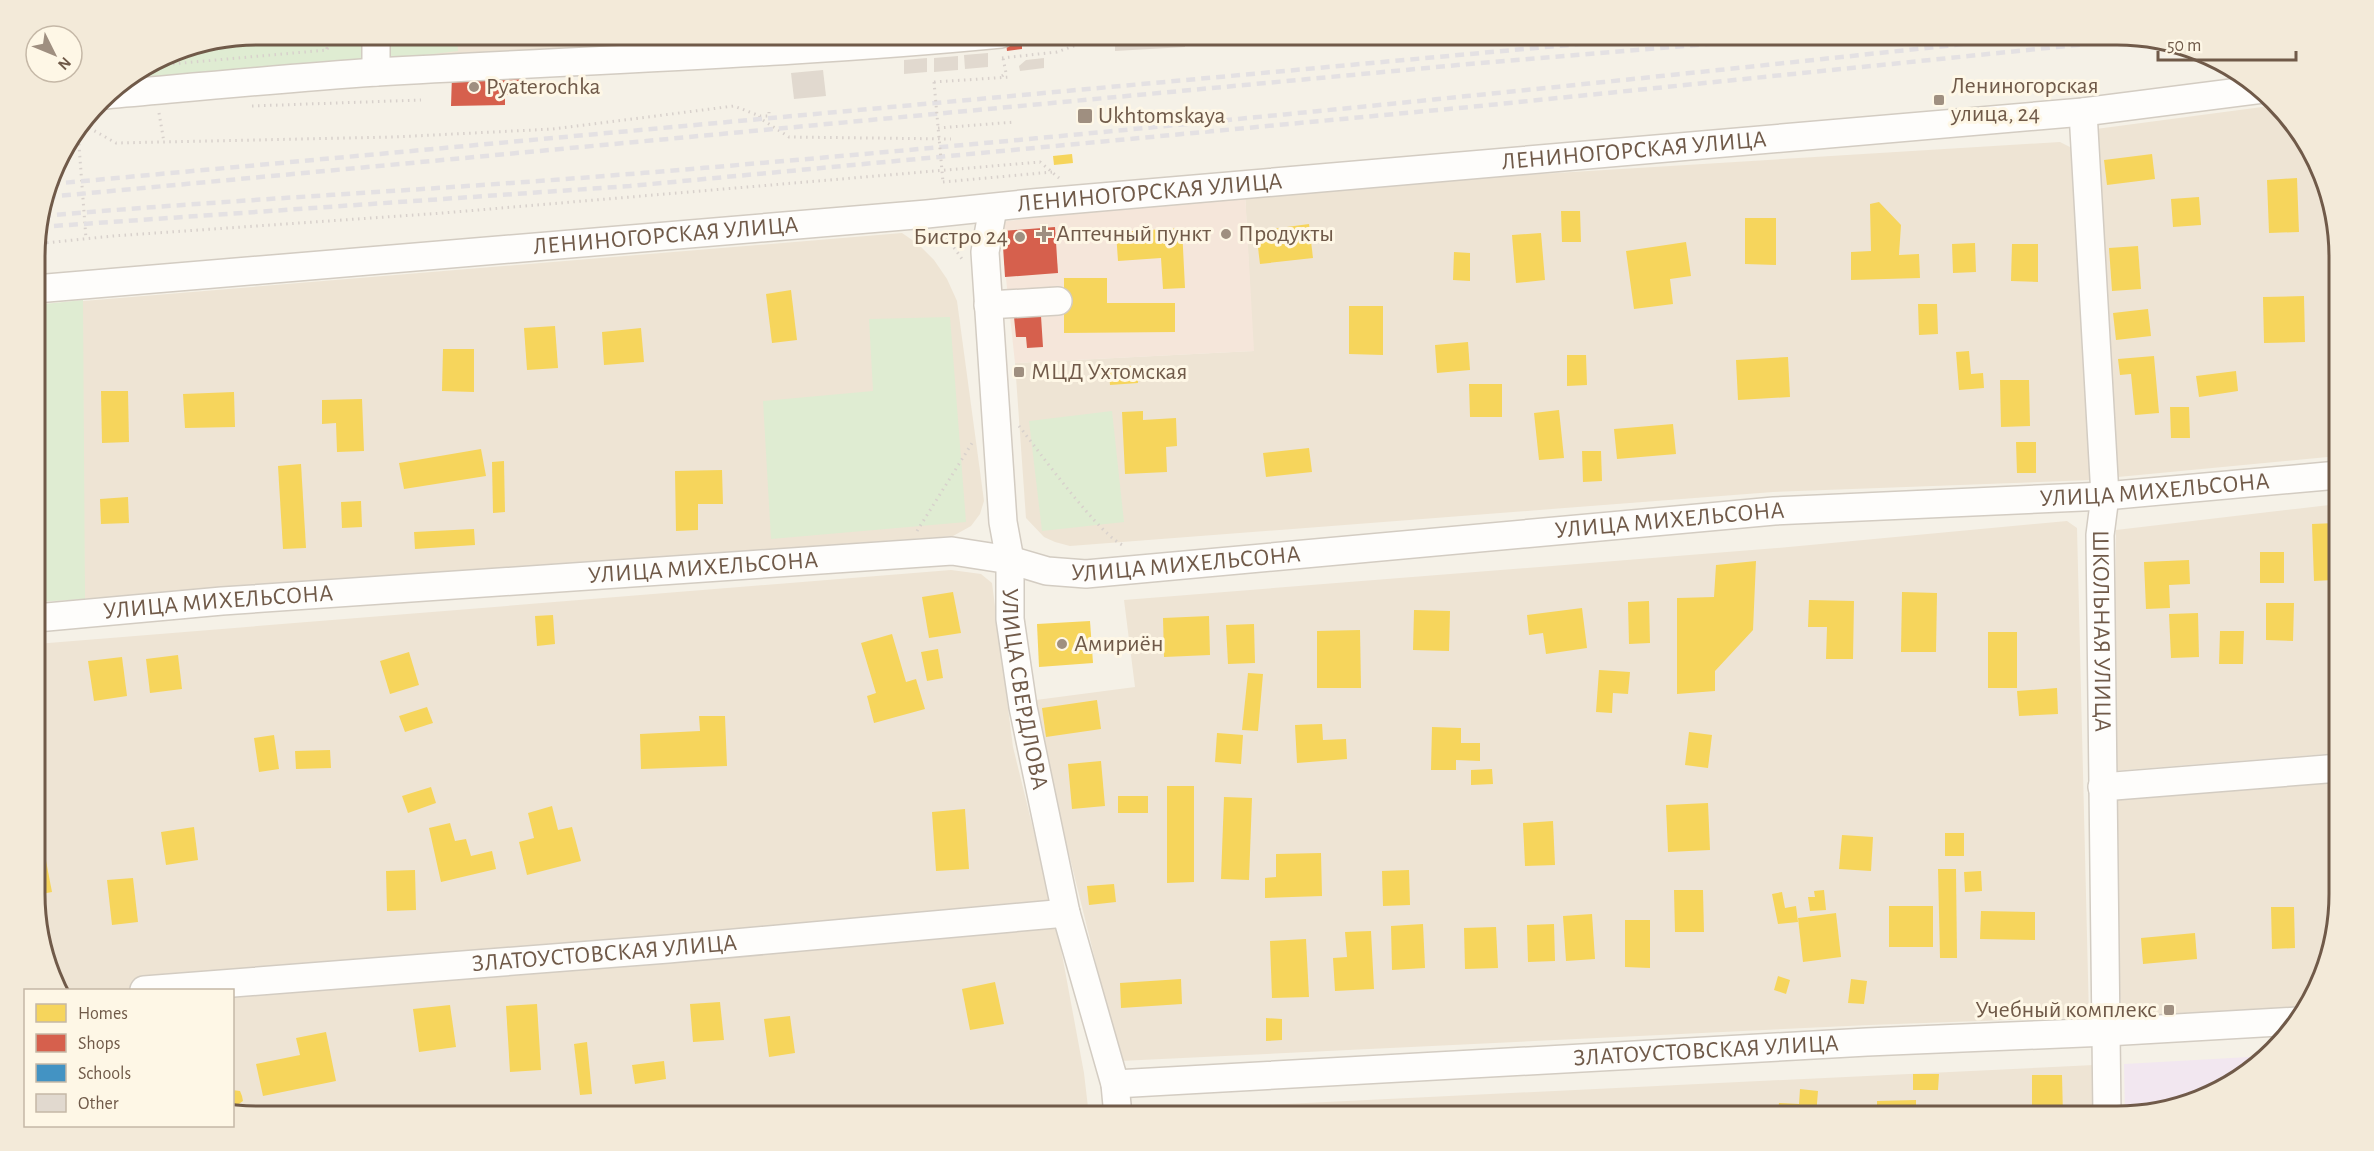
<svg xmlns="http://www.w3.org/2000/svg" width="2374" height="1151" viewBox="0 0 2374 1151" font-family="'Alegreya Sans',sans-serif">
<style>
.residential{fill:#eee4d4}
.commercial{fill:#f5e6da}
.education{fill:#f2e7f0}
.green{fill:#dfecd2}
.water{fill:#cae0e4}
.homes{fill:#f6d55c}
.shops{fill:#d6604d}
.schools{fill:#4393c3}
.building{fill:#e1d9cf}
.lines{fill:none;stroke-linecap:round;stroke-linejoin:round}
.minor-casing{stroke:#d3ccc2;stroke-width:30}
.path{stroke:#d8d1cc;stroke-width:3;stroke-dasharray:1.5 4.5;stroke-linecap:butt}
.minor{stroke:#fefdfb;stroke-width:27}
.rail{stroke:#e4e1e3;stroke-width:4.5;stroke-dasharray:9 6;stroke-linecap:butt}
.path-bridge{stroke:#d8d1cc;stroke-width:3;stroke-dasharray:1.5 4.5;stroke-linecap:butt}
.poi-dot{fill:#9f8f80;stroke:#fef7e6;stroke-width:2}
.labels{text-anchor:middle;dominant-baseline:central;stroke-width:6;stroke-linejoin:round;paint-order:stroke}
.poi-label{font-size:24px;fill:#705a49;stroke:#fef7e6;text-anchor:start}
.street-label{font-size:24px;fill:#705a49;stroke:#fef7e6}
.rim{fill:none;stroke:#705a49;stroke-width:3}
</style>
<rect width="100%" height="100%" fill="#f5f1e7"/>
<g class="residential">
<polygon points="257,35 871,35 659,52 129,78 172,51"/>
<polygon points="2277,105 2302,133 2338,228 2338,456 2118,477 2113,473 2096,129"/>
<polygon points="2060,142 2072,148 2092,480 1773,492 1070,546 1055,542 1044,537 1026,518 1015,363 1253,351 1245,192"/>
<polygon points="902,233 918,244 934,260 947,279 957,301 984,501 980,514 971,526 953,536 36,602 35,305"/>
<polygon points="2338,504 2339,753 2112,771 2116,530"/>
<polygon points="2067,521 2077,528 2089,1017 1869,1025 1120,1061 1048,769 1036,700 1135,687 1124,600 1777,548"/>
<polygon points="951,570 981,574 992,583 1013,747 1056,922 1084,1073 1089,1116 257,1116 233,1111 232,990 64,990 36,923 36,644"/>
<polygon points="2339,781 2339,894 2317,992 2307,1006 2121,1017 2111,797"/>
<polygon points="2094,1065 2094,1116 1140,1116 1139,1111"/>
</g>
<polygon class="commercial" points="1245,192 1254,351 1015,363 1000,222"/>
<polygon class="education" points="2267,1056 2240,1079 2188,1105 2125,1116 2124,1064"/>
<g class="green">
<polygon points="257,35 372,35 373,64 132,77 172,51"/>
<polygon points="383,35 457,35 458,51 383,60"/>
<polygon points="83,300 85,599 36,602 35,305"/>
<polygon points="950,317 966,522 771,539 763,401 873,391 869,319"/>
<polygon points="1112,411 1124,522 1042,531 1029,421"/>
</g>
<polygon class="water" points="257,35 279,35 278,37 224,41"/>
<g class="homes">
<polygon points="1072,154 1073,163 1054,165 1053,156"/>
<polygon points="2152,154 2155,179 2107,185 2104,160"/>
<polygon points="2297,178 2299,232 2269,233 2267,180"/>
<polygon points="2199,197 2201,225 2173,227 2171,199"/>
<polygon points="1879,202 1901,225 1899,255 1919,254 1920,278 1851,280 1851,252 1871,251 1870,204"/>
<polygon points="1561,211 1580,211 1581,242 1562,242"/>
<polygon points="1745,218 1776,218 1776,265 1745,264"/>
<polygon points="1309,224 1313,258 1260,264 1256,231"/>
<polygon points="1182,228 1185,288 1163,289 1161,258 1118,261 1116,232"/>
<polygon points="1541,233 1545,280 1516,283 1512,235"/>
<polygon points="1686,242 1691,276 1670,279 1673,304 1634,309 1626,251"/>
<polygon points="1975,243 1976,272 1953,273 1952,244"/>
<polygon points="2012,244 2038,244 2038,282 2011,281"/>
<polygon points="2138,246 2141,289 2112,291 2109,248"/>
<polygon points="1454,252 1470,253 1470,281 1453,280"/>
<polygon points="1064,278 1107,278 1107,303 1175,303 1175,332 1064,333"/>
<polygon points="791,290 797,340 772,343 766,294"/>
<polygon points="2304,296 2305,342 2264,343 2263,297"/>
<polygon points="1918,304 1937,304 1938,334 1919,335"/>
<polygon points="1349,306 1383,306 1383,355 1349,354"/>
<polygon points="2148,309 2151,336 2116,340 2113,313"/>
<polygon points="555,326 558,368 527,370 524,328"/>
<polygon points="641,328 644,362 604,365 602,332"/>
<polygon points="1468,342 1470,370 1437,373 1435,345"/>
<polygon points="443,349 474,349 474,392 442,391"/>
<polygon points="1969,351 1971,374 1983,373 1984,388 1959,390 1956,352"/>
<polygon points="1567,355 1586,355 1587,385 1567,386"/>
<polygon points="2154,356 2159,413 2135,415 2131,374 2120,375 2118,359"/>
<polygon points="1788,357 1790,397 1738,400 1736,360"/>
<polygon points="1137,366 1138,383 1110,385 1109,368"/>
<polygon points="2236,371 2238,391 2199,397 2196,376"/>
<polygon points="2000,380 2029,380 2030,426 2001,427"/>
<polygon points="1469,384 1502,384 1502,417 1470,417"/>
<polygon points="101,391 128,391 129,442 102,443"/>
<polygon points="234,392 235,427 185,428 183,394"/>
<polygon points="362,399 364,451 337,452 336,423 322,424 322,400"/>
<polygon points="2170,407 2189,407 2190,438 2171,438"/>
<polygon points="1559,410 1564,458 1539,460 1534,413"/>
<polygon points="1143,411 1143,420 1176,418 1177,446 1166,447 1167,472 1125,474 1122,412"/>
<polygon points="1673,424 1676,454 1617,459 1614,429"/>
<polygon points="2016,442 2036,442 2036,473 2017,473"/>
<polygon points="1309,448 1312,472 1266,477 1263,453"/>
<polygon points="481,449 486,476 404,489 399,463"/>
<polygon points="1582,451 1601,451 1602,481 1583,482"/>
<polygon points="504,461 505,512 493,513 492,462"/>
<polygon points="301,464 306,548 283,549 278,466"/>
<polygon points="722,470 723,504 698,504 698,530 676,531 675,471"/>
<polygon points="128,497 129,523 101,524 100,499"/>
<polygon points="361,501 362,527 342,528 341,502"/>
<polygon points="2336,523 2336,535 2338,535 2339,563 2332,563 2333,580 2314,581 2312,524"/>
<polygon points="474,529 475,545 415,549 414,532"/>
<rect x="2260" y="552" width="24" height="31"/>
<polygon points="2189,560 2190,584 2169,585 2170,608 2146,609 2144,562"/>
<polygon points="1756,561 1753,630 1715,671 1715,691 1677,694 1677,598 1714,597 1716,565"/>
<polygon points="953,592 961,633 929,638 922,597"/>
<polygon points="1902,592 1937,593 1936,652 1901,652"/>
<polygon points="1809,600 1854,601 1853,659 1826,659 1827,627 1808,627"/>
<polygon points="1649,601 1650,643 1629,644 1628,602"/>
<polygon points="2266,603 2294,603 2293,641 2266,640"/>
<polygon points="1582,608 1587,648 1546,654 1543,633 1529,635 1527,615"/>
<polygon points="1414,610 1450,611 1449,651 1413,650"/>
<polygon points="2198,613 2199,657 2171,658 2169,614"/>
<polygon points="553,615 555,644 537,646 535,616"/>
<polygon points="1209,616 1210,655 1164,657 1163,618"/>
<polygon points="1090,621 1093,663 1039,667 1037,624"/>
<polygon points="1254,624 1255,663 1228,664 1226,625"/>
<polygon points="1360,630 1361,688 1317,688 1317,631"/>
<polygon points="2220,631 2244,631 2243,664 2219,664"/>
<rect x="1988" y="632" width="29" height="56"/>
<polygon points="892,634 906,682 916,679 925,709 874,723 867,696 876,693 861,643"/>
<polygon points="938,649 943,678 927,681 921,652"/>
<polygon points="409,652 419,685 390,694 380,661"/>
<polygon points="178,655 182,689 150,693 146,659"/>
<polygon points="122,657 127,696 94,701 88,661"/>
<polygon points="1599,670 1630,672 1628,694 1613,693 1612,713 1596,712"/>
<polygon points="1248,673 1263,674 1258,731 1242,730"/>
<polygon points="2057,688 2058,714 2019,716 2017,691"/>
<polygon points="1097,700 1101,729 1046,737 1042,708"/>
<polygon points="427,707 433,723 405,732 399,716"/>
<polygon points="699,716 725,716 727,766 641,769 640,734 700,731"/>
<polygon points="1322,724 1323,740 1346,739 1347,759 1297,763 1295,725"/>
<polygon points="1432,727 1461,728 1461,743 1480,743 1480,761 1456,760 1456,770 1431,770"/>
<polygon points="1689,732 1712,735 1708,768 1685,765"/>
<polygon points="1217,733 1243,735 1241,764 1215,762"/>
<polygon points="274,735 279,769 259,772 254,738"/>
<polygon points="330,750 331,768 296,769 295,751"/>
<polygon points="1101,761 1105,806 1072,809 1068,764"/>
<polygon points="1492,769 1493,784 1471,785 1471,770"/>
<polygon points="1167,786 1194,786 1194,882 1167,883"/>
<polygon points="431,787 436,803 408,813 402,796"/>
<rect x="1118" y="796" width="30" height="17"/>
<polygon points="1224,797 1252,798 1249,880 1221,879"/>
<polygon points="1708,803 1710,850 1668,852 1666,805"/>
<polygon points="552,806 558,830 572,827 581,861 527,875 519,842 534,838 528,813"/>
<polygon points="965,809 969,869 936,871 932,812"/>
<polygon points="1553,821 1555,865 1525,866 1523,823"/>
<polygon points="450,823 455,841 466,839 471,856 492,851 496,869 441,882 429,828"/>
<polygon points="194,827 198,860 166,865 161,832"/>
<rect x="1945" y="833" width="19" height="23"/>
<polygon points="1842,835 1873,837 1871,871 1839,869"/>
<polygon points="42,840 52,892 36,895 36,841"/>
<polygon points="1321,853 1322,896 1265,898 1265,878 1276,877 1276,854"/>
<polygon points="1938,869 1956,869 1957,958 1940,958"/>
<polygon points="415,870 416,910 387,911 386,871"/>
<polygon points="1409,870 1410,905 1383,906 1382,871"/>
<polygon points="1981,871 1982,891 1965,892 1964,872"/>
<polygon points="133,878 138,922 112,925 107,880"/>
<polygon points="1114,884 1116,902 1089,905 1087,886"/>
<polygon points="1674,890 1703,890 1704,932 1675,932"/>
<polygon points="1824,890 1826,910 1810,911 1808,897 1815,897 1814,891"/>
<polygon points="1782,892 1785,908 1796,906 1798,922 1778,924 1772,894"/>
<rect x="1889" y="906" width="44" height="41"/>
<polygon points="2271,907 2294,907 2295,948 2272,949"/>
<polygon points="1981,911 2035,912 2035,940 1980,939"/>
<polygon points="1836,913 1841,957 1803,962 1798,918"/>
<polygon points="1592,914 1595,959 1566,961 1563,916"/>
<polygon points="1625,920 1650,920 1650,968 1625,967"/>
<polygon points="1423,924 1425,968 1392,970 1391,926"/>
<polygon points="1554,924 1555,961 1528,962 1527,925"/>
<polygon points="1496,927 1498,968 1465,969 1464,928"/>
<polygon points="1371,931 1374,989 1335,991 1333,958 1347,957 1345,932"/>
<polygon points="2195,933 2197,959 2143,964 2141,938"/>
<polygon points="1306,939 1309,997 1272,998 1270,941"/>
<polygon points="1778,976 1790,980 1786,994 1774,990"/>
<polygon points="1181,979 1182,1004 1121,1008 1120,983"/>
<polygon points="1851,979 1867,981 1864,1004 1848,1003"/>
<polygon points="995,982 1004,1024 970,1030 962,989"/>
<polygon points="720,1002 724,1040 693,1042 690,1004"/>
<polygon points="537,1004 541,1070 510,1072 506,1006"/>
<polygon points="450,1005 456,1047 419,1052 413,1009"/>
<polygon points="790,1016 795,1053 769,1057 764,1019"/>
<polygon points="1266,1018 1282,1019 1282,1040 1266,1041"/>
<polygon points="326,1032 336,1081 263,1096 256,1064 300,1055 296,1038"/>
<polygon points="587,1042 592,1094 580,1095 574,1044"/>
<polygon points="664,1061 666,1079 635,1084 632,1065"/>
<polygon points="1913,1074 1939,1074 1938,1090 1913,1090"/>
<polygon points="2032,1075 2062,1075 2063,1116 2032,1116"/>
<polygon points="1800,1089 1818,1091 1816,1116 1777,1116 1779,1103 1799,1104"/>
<polygon points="232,1090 240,1091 242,1096 243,1101 236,1106 237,1112 232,1111"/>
<polygon points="1916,1100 1916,1116 1877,1116 1877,1101"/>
<polygon points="1713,1106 1714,1116 1673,1116 1673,1109"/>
</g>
<g class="shops">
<polygon points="1022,41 1022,49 1007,51 1006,43"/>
<polygon points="523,72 524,87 513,88 514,94 505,95 505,105 451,106 452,75"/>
<polygon points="1055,227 1058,273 1005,277 1002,231"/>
<polygon points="1041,316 1043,347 1027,348 1026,337 1016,337 1014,317"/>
</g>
<polygon class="schools" points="2191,1103 2188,1105 2158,1111 2158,1104"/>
<g class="building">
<polygon points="1153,34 1185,34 1185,47 1115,51 1115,36"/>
<polygon points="1203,34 1273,34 1273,42 1203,46"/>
<polygon points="988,53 988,67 965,69 964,55"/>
<polygon points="958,56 958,70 934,72 934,58"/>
<polygon points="927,58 927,72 904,74 904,60"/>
<polygon points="1044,58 1044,68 1020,71 1019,66 1026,60"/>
<polygon points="823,70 826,96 794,99 791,73"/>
</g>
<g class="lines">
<g class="minor-casing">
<g id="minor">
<polyline points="376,34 376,72"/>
<path d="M 106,95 C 196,87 287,78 377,72 C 585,60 793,54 1001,34"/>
<path id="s1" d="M 2083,112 L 2105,496 L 2100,535 L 2107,1116"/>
<path id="s2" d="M 993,208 L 985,252 L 1003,522 L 1010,560 L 1010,619 L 1023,707 L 1066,913 L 1115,1084 L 1118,1116"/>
<path id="s3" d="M 35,289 L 927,214 L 1032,203 L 2083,112 L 2263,89"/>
<polyline points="988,305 1058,301"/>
<path id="s4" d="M 36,618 L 222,601 L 952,551 L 1010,560 L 1047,571 L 1086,574 L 1774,511 L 2105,496 L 2338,475"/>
<polyline points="2102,787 2339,768"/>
<path id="s5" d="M 144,990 L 668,949 L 1066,913"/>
<path id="s6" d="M 1115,1084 L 1867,1042 L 2107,1032 L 2298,1021"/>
</g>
</g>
<g class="path">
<polyline points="456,34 464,41"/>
<polyline points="463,34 464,45"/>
<polyline points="327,49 339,34"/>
<polyline points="1002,58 1057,52 1108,34"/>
<polyline points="149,66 327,50 326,34"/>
<polyline points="1002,76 1006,73 1003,58"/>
<polyline points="934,82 1010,77"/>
<polyline points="252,106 421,100"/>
<polyline points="159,113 164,142"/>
<polyline points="758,117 789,137 951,139"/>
<polyline points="84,125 116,143 394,137 553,129 734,106 760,116 769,116 769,112"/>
<polyline points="938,128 1015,122"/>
<polyline points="78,132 86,239"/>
<polyline points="943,182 1052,172"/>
<polyline points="941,235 955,249 962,259"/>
<polyline points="35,244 113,236 443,213 1040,162 1059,178"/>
<path d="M 1019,426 C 1038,450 1102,539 1125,546"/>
<polyline points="917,531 974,440"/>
</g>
<use href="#minor" class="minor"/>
<g class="rail">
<polyline points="51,184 1688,34"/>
<polyline points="47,197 1469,64 1828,34"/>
<path d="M 42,216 C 238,199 434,190 630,174 C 1106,135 1582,85 2057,34"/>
<polyline points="39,227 630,186 1480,106 2135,39"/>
</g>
<polyline class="path-bridge" points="934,82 943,182"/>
</g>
<g class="poi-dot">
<circle cx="474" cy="87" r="6"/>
<rect x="1933" y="94" width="12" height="12" rx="3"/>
<rect x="1077" y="108" width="16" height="16" rx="3"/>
<path d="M1041 225h6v6h6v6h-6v6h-6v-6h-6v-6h6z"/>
<circle cx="1226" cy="234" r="6"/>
<circle cx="1020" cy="237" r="6"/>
<rect x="1013" y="366" width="12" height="12" rx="3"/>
<circle cx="1062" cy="644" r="6"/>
<rect x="2163" y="1004" width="12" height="12" rx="3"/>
</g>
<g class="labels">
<g class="poi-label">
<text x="1951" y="86">Лениногорская<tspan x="1951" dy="28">улица, 24</tspan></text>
<text x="486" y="87">Pyaterochka</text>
<text x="1098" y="116">Ukhtomskaya</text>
<text x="1056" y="234">Аптечный пункт</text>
<text x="1238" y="234">Продукты</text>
<text x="1008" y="237" text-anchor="end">Бистро 24</text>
<text x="1031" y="372">МЦД Ухтомская</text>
<text x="1074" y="644">Амириён</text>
<text x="2157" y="1010" text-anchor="end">Учебный комплекс</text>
</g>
<g class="street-label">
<text stroke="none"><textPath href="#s3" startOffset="1605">ЛЕНИНОГОРСКАЯ УЛИЦА</textPath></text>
<text stroke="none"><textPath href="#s3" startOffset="1119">ЛЕНИНОГОРСКАЯ УЛИЦА</textPath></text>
<text stroke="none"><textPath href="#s3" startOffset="633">ЛЕНИНОГОРСКАЯ УЛИЦА</textPath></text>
<text stroke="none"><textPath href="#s4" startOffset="2127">УЛИЦА МИХЕЛЬСОНА</textPath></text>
<text stroke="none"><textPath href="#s4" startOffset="1641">УЛИЦА МИХЕЛЬСОНА</textPath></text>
<text stroke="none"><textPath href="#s4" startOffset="1155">УЛИЦА МИХЕЛЬСОНА</textPath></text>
<text stroke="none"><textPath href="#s4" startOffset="669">УЛИЦА МИХЕЛЬСОНА</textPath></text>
<text stroke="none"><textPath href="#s4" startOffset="183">УЛИЦА МИХЕЛЬСОНА</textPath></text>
<text stroke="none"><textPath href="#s1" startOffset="520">ШКОЛЬНАЯ УЛИЦА</textPath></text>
<text stroke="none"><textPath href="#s2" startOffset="484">УЛИЦА СВЕРДЛОВА</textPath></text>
<text stroke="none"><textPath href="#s5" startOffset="462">ЗЛАТОУСТОВСКАЯ УЛИЦА</textPath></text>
<text stroke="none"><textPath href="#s6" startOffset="592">ЗЛАТОУСТОВСКАЯ УЛИЦА</textPath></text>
</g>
</g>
<path d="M0 0H2374V1151H0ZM257 45H2117A212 212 0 0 1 2329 257V894A212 212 0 0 1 2117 1106H257A212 212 0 0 1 45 894V257A212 212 0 0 1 257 45Z" fill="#f3ead9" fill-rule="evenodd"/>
<path class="rim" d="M257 45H2117A212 212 0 0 1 2329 257V894A212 212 0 0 1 2117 1106H257A212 212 0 0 1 45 894V257A212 212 0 0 1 257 45Z"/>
<rect x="24" y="989" width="210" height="138" fill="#fef7e6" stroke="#c5b8a7" stroke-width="1.5"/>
<rect x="36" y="1004" width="30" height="18" fill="#f6d55c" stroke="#c5b8a7" stroke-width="1.5"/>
<text x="78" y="1019" font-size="18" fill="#705a49">Homes</text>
<rect x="36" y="1034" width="30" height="18" fill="#d6604d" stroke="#c5b8a7" stroke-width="1.5"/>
<text x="78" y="1049" font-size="18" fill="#705a49">Shops</text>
<rect x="36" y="1064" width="30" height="18" fill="#4393c3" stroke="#c5b8a7" stroke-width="1.5"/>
<text x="78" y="1079" font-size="18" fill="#705a49">Schools</text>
<rect x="36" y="1094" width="30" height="18" fill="#e1d9cf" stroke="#c5b8a7" stroke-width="1.5"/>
<text x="78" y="1109" font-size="18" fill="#705a49">Other</text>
<g transform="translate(54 54) rotate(133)"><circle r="28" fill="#fef7e6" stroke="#c5b8a7" stroke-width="1.5"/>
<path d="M0-4.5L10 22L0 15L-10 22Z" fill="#9f8f80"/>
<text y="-9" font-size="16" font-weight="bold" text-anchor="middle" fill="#705a49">N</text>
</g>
<path d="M2158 51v9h138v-9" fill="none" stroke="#705a49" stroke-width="3"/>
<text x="2167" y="51" font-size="18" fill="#705a49" stroke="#fef7e6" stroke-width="4.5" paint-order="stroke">50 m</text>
</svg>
